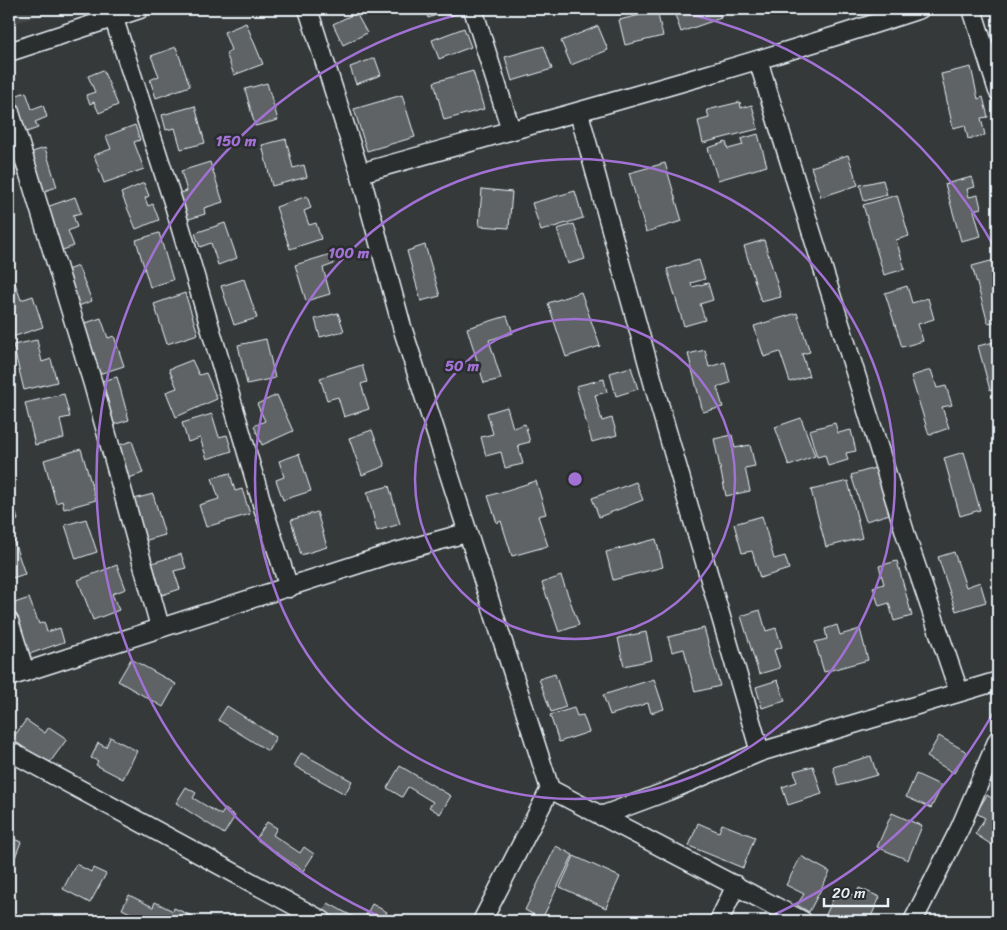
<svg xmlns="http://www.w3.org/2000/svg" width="1007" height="930" viewBox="0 0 1007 930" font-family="Sriracha,sans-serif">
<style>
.built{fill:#424647}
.building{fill:#5f6365;stroke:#e8f1f8}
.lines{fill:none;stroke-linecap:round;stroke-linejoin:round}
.minor-casing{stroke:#e8f1f8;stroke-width:21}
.minor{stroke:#2a2d2e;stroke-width:18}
.ring{fill:none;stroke:#a171d3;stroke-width:2.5}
.centre{fill:#a171d3;stroke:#2a2d2e;stroke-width:2.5}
.ring-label{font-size:15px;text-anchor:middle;font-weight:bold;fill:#a171d3;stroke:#2a2d2e;stroke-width:5;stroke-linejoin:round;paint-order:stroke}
</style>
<rect width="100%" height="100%" fill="#35393a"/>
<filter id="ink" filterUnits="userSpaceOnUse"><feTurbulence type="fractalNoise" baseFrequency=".02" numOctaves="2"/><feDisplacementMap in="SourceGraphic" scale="10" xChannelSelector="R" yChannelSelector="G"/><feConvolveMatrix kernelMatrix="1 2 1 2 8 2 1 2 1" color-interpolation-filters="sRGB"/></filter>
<g filter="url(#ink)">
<polygon class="built" points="9,9 63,9 9,25"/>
<g class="building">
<polygon points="425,9 454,9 428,18"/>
<polygon points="673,9 718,9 721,18 681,32"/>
<polygon points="733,9 754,9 734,15"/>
<polygon points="657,11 663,36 625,45 619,20"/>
<polygon points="356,13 367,33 343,45 333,24"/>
<polygon points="246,23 263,64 234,75 226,53 231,50 224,32"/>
<polygon points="598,26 608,50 571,65 561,41"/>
<polygon points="464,28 471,47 439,59 432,40"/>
<polygon points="544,46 552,69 512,81 505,57"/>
<polygon points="176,47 190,86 156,98 150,80 159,76 151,56"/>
<polygon points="375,58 381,75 356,84 350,67"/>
<polygon points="971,67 978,99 983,97 988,117 981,118 985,135 968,139 965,125 953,128 941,74"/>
<polygon points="103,70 118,105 99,113 94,102 90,104 86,95 95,92 88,76"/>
<polygon points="473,71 484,109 444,120 434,82"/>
<polygon points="267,83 278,120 255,126 245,89"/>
<polygon points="26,92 32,109 43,105 47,117 35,122 38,128 18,135 9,109 9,98"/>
<polygon points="402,95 415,137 367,151 354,109"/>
<polygon points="740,102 741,108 752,105 758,129 703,143 698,121 709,118 707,110"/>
<polygon points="195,106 205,143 181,149 175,128 166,130 162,115"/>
<polygon points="135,125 140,140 134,142 144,169 104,183 94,155 111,149 106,136"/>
<polygon points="758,134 767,166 718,180 708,148 726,142 728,149 743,145 741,139"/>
<polygon points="286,139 293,168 304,165 307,177 272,186 262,145"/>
<polygon points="45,148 57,187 38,193 31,173 19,176 13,158"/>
<polygon points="848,155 858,185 821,197 811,167"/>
<polygon points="210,162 223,202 204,208 205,214 186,220 178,194 187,191 181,171"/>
<polygon points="665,163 682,221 646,232 629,173"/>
<polygon points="972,177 975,187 967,189 969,197 978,195 981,208 974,210 981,236 961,241 945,184"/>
<polygon points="883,180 887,195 864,201 860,185"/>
<polygon points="144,183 149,196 145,198 148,206 153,204 159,220 136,229 121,193"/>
<polygon points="482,189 512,192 509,228 479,226"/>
<polygon points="575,191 583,218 541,231 532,203"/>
<polygon points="897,195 909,236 896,240 905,269 884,275 863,205"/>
<polygon points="307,196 311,208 304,211 309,225 316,223 321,239 290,249 276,207"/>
<polygon points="75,197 81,213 73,215 77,227 68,231 74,246 57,252 41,209"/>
<polygon points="225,223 237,258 218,265 211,243 200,247 195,233"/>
<polygon points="574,224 585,259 568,264 557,229"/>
<polygon points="159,233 173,280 150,287 136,240"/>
<polygon points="764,240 781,297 761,302 744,246"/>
<polygon points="425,245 440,296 421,301 407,251"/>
<polygon points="331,254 334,264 323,268 330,294 306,301 295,265"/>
<polygon points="998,259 998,321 988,323 972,266"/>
<polygon points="699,260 705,279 691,283 692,287 708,283 713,300 700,304 705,320 684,326 667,269"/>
<polygon points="78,266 92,301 73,308 59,273"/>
<polygon points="244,279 257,318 234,325 221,286"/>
<polygon points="15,283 21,300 33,296 43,327 9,338 9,285"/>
<polygon points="907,286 912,303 928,298 934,319 918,324 923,341 902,347 885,293"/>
<polygon points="581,292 600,346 566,357 548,303"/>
<polygon points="185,293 198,334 167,344 154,304"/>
<polygon points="338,313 344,331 320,337 315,319"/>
<polygon points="797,313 810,352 802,354 809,376 790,382 780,352 764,357 754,326"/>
<polygon points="507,316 513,333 489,340 501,379 484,383 467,328"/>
<polygon points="101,318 108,338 114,336 124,366 83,379 67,329"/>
<polygon points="266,339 275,378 247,384 238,345"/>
<polygon points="37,340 42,362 51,359 57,382 24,390 13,345"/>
<polygon points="998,341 998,388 990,390 978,346"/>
<polygon points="705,350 709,367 725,362 730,383 717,387 723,407 703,412 688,354"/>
<polygon points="192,360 199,375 206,373 217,399 176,417 166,392 177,388 169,369"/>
<polygon points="362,365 367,382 361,384 369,409 344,417 338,397 327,400 320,378"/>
<polygon points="631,367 638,389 616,396 610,373"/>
<polygon points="931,370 937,388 946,386 952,405 942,407 949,428 929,435 911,376"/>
<polygon points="117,377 129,420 106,427 94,383"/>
<polygon points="604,379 607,392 595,395 602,421 612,418 617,435 592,442 576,386"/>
<polygon points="64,394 70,417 60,419 64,438 35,445 25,403"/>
<polygon points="277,395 293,431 262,445 254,426 265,421 257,404"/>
<polygon points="507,407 513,428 525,424 530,442 518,445 523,464 505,468 501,452 486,456 481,437 493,434 487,413"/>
<polygon points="212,414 219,437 227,435 232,451 207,459 200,438 188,442 182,423"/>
<polygon points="801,418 815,456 789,466 775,427"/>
<polygon points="835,423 838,433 851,430 856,451 846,453 848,460 828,466 825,455 817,457 809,430"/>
<polygon points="372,430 385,466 362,475 349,438"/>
<polygon points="732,435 735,448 750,445 755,466 745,468 750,491 726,496 714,439"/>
<polygon points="132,441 143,473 115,483 113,447"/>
<polygon points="81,449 96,500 64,509 62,501 56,503 44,460"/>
<polygon points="964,452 980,510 960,516 944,458"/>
<polygon points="299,454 311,491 283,500 276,480 284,477 279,461"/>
<polygon points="878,467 893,513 866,521 851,475"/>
<polygon points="230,473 235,491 242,489 250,514 206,527 199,505 219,499 212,478"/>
<polygon points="536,481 546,514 538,516 548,546 512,556 501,521 497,523 488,496"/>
<polygon points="848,481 862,538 826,547 811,490"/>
<polygon points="636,482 643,500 599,517 592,498"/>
<polygon points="389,486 400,524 377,531 367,492"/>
<polygon points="9,489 18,520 9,523"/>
<polygon points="153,494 165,535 133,544 130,532 142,528 134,499"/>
<polygon points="317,512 327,547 301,555 291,520"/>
<polygon points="762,516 774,559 785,556 789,569 760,578 752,551 742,553 734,524"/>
<polygon points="86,519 97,552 76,559 65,525"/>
<polygon points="13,539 25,574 9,579 9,541"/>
<polygon points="656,539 663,567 613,580 606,552"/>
<polygon points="954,552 966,587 980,582 986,602 956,611 938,557"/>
<polygon points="181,554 186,568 174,571 180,589 162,595 152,563"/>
<polygon points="897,561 912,616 894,621 889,603 879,606 873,587 884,584 879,566"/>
<polygon points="117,565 126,589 112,594 119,610 93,620 78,580"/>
<polygon points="561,576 579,625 559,632 542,583"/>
<polygon points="29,598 39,624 44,622 47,632 60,628 64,642 15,659 9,642 9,605"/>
<polygon points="760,610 766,631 776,628 782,647 774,650 780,668 759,674 741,616"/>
<polygon points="837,625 840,635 860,629 868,660 824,672 815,642 827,639 825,629"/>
<polygon points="704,628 720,686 695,692 684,649 672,652 668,637"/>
<polygon points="646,632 652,660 624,666 618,638"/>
<polygon points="131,659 176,684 163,707 118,681"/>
<polygon points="555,674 566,707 551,712 539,679"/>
<polygon points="654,679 664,709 651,713 648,703 610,715 603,695"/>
<polygon points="778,680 785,701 762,708 756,687"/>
<polygon points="227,706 276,737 268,751 218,720"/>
<polygon points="574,708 577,716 583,715 589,732 559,742 550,715"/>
<polygon points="26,720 45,733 49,727 67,739 48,765 12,739"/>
<polygon points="939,736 967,752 954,773 927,757"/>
<polygon points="110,737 137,751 123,779 96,765 98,761 91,758 98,743 106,747"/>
<polygon points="301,753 352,781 345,794 294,766"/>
<polygon points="871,756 877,775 838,786 833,767"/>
<polygon points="998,764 998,786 990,782"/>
<polygon points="400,766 451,796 440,814 429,807 433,802 408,787 402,797 387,788"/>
<polygon points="813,766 822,794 788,805 782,787 797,782 794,771"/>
<polygon points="916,774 942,786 931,808 906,797"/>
<polygon points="186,787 196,793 193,798 221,815 225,809 235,816 224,834 176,803"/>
<polygon points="987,795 998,802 998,835 992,845 975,834 985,818 976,813"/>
<polygon points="892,813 922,826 908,860 877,847"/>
<polygon points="267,822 277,828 273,835 300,853 304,847 314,854 303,871 256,839"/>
<polygon points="698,823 719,832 722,824 755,837 743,868 689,846"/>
<polygon points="9,837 21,842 14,860 9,858"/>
<polygon points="556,846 573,855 542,919 525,910"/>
<polygon points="574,856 620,877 606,908 560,887"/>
<polygon points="801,856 830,872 809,912 797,905 804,894 786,885"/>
<polygon points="76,864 91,872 93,868 106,874 90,903 63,889"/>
<polygon points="838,888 855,896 859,888 880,897 869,921 830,921 824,919"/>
<polygon points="129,895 153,907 155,902 173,911 174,908 190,915 187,921 141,921 142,919 122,909"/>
<polygon points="328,903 361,921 329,921 320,916"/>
<polygon points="372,904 387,912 382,921 363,921"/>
</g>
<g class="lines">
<g class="minor-casing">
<g id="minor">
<polyline points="308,9 360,173 402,327 550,789 803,921"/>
<polyline points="473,9 511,130"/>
<polyline points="972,9 998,91"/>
<polyline points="113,16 174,205 263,507 289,588"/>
<polyline points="9,52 140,9"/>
<polyline points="758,60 908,542 959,692"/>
<polyline points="9,109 93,384 160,627"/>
<polyline points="579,113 658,400 760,752"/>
<path d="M 360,173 C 547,120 735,70 920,9"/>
<polyline points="9,621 25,672"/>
<polyline points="9,677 393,553 466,533"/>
<polyline points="9,751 323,921"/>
<polyline points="601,816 668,791 760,752 998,681"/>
<polyline points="482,921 550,789"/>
<polyline points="719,921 736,885"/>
<polyline points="913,921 960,828 998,739"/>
</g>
</g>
<use href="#minor" class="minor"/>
</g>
</g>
<g class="ring">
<circle cx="575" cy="479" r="160"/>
<circle cx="575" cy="479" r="320"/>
<path d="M998 704A479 479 0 0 1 762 920M388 920A479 479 0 0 1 484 9M666 9A479 479 0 0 1 998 254"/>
</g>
<circle cx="575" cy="479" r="8" class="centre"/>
<g class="ring-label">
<text x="236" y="146">150 m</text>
<text x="349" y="258">100 m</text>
<text x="462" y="371">50 m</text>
</g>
<rect width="1007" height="930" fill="none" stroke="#2a2d2e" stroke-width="30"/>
<rect x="15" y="15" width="977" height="900" fill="none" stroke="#e8f1f8" stroke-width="2" filter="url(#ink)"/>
<path d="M824 898v8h64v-8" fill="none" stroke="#e8f1f8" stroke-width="2.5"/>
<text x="832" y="898" font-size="15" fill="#e8f1f8" stroke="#2a2d2e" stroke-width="4" paint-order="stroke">20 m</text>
</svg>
